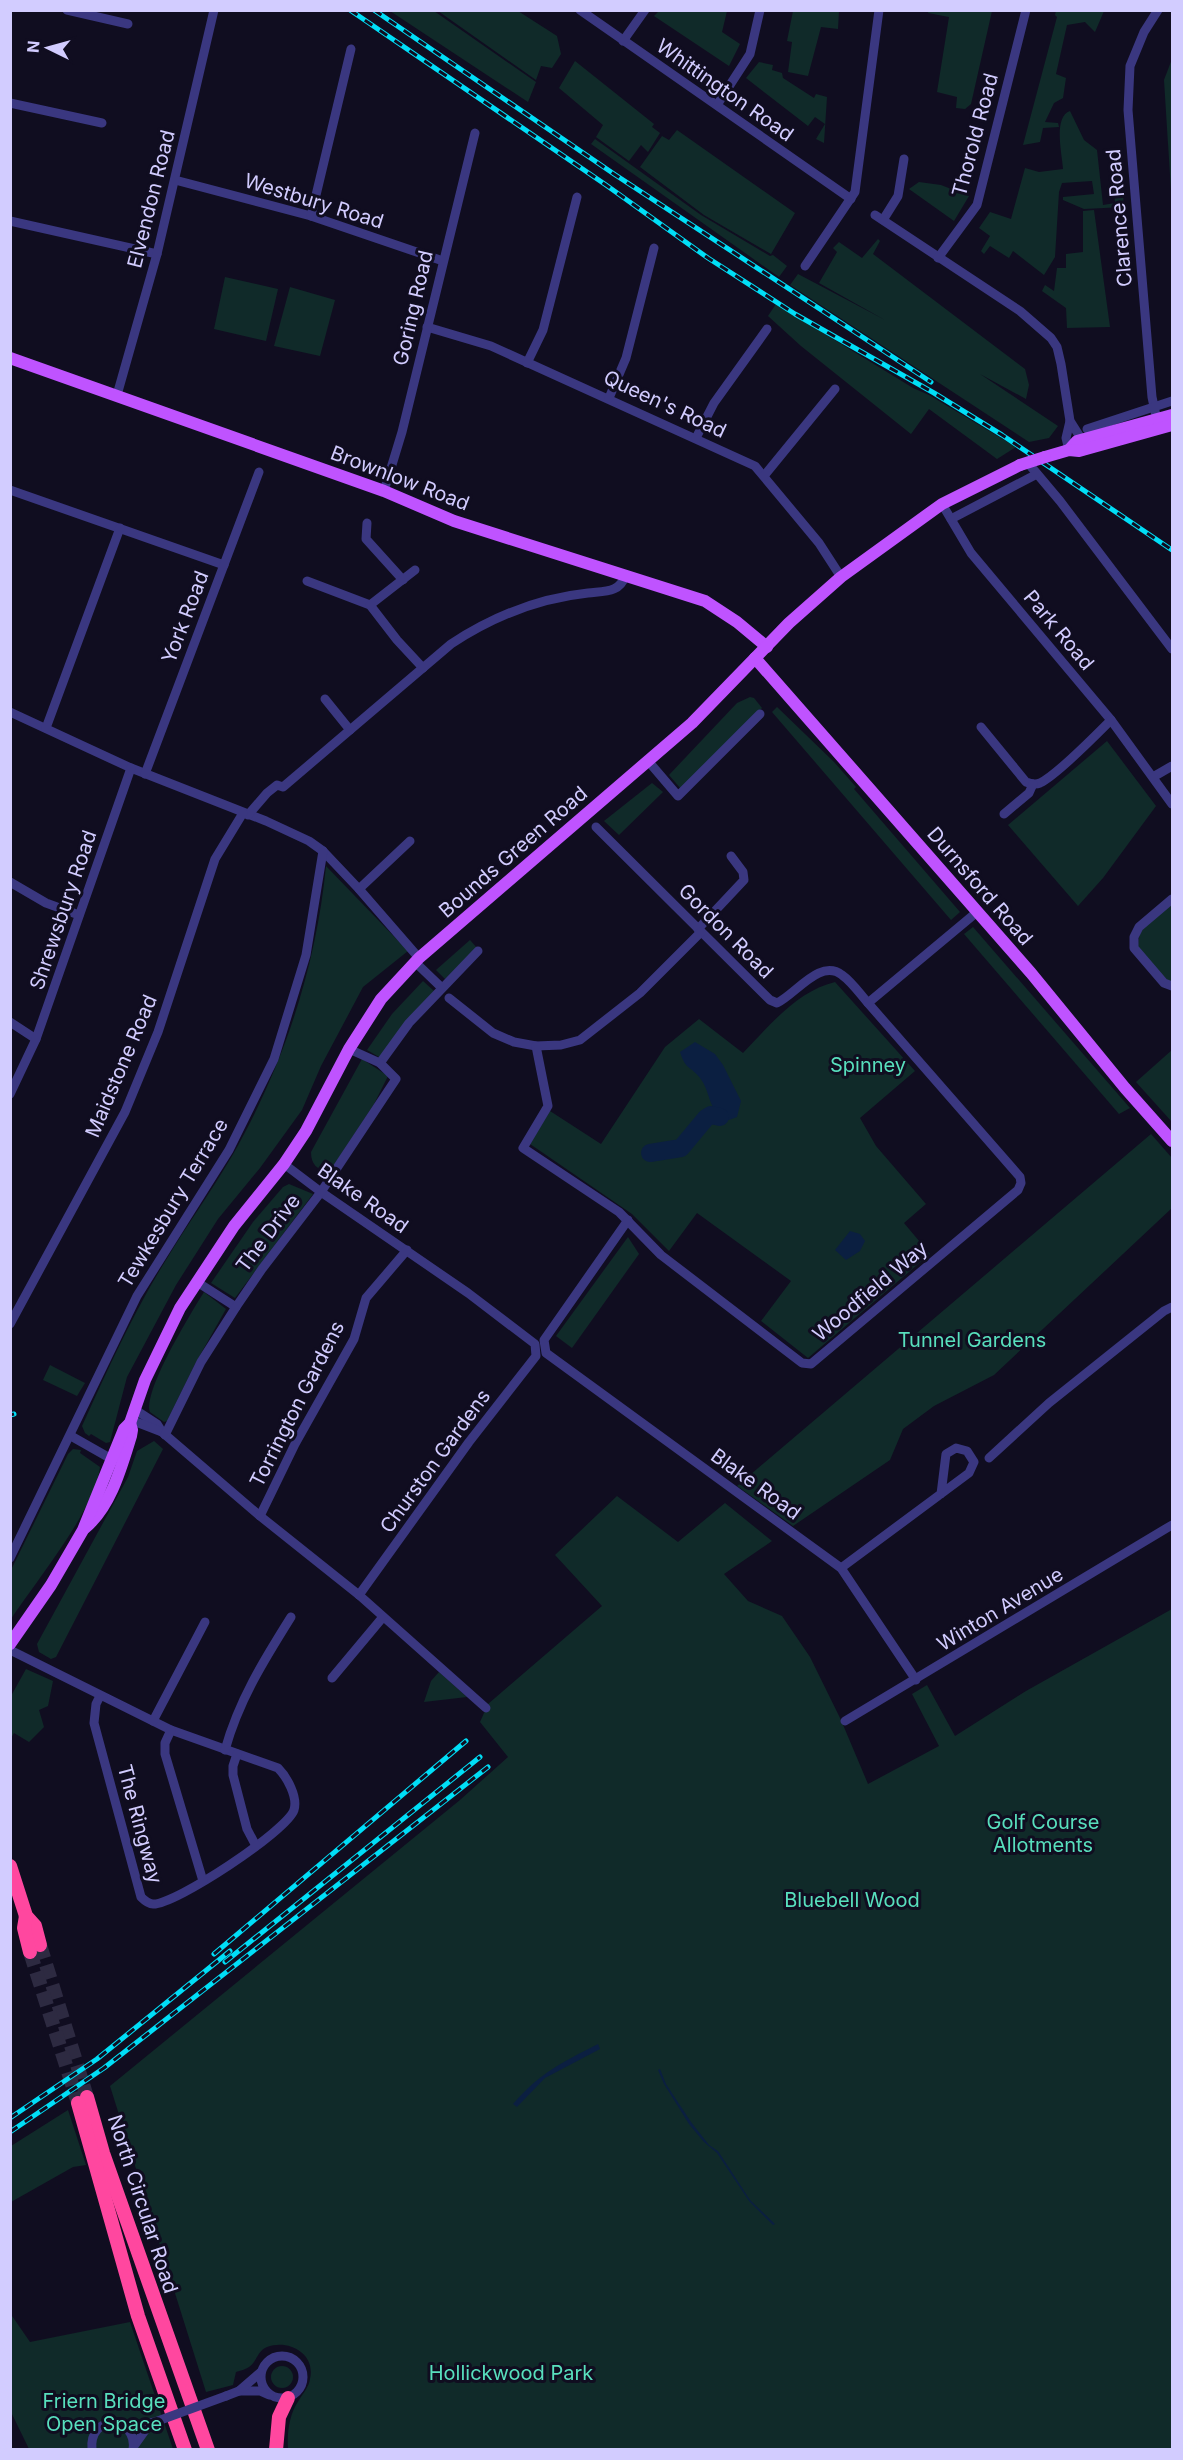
<svg xmlns="http://www.w3.org/2000/svg" width="1183" height="2460" viewBox="0 0 1183 2460" font-family="Inter,sans-serif">
<style>
.green{fill:#102a29}
.water{fill:#0b1f41}
.lines{fill:none;stroke-linecap:round;stroke-linejoin:round}
.river{stroke:#0b1f41;stroke-width:18}
.highway-tunnel{stroke:#2d2a41;stroke-width:14;stroke-dasharray:14 7;stroke-linecap:butt}
.minor{stroke:#3a3780;stroke-width:9}
.major{stroke:#bf53ff;stroke-width:12}
.highway{stroke:#ff479f;stroke-width:14}
.rail-casing{stroke:#00def7;stroke-width:5}
.rail{stroke:#100d20;stroke-width:3;stroke-dasharray:9;stroke-linecap:butt}
.minor-bridge{stroke:#3a3780;stroke-width:9}
.major-bridge{stroke:#bf53ff;stroke-width:12}
.labels{text-anchor:middle;dominant-baseline:central;stroke-width:6;stroke-linejoin:round;paint-order:stroke}
.street-label{font-size:20px;fill:#d2ccff;stroke:#100d20}
.park-label{font-size:20px;fill:#58dfbd;stroke:#100d20}
</style>
<rect width="100%" height="100%" fill="#100d20"/>
<g class="green">
<polygon points="929,10 992,11 971,104 965,109 956,108 957,97 937,92 949,17 928,13"/>
<polygon points="390,11 434,11 536,82 528,102"/>
<polygon points="438,11 518,11 557,36 561,54 552,68 541,66 536,80"/>
<polygon points="659,11 727,11 722,32 740,44 729,66 654,16"/>
<polygon points="793,11 839,11 838,29 821,27 808,76 788,72 792,42 787,41"/>
<polygon points="1056,11 1104,11 1095,32 1085,22 1067,25 1056,74 1066,78 1063,98 1054,103 1045,122 1058,123 1059,127 1043,128 1040,142 1023,145 1057,17 1055,15"/>
<polygon points="1172,59 1172,207 1164,80"/>
<polygon points="575,61 654,124 652,127 660,133 648,152 641,145 629,161 596,137 603,125 559,88"/>
<polygon points="759,62 773,65 772,70 782,73 783,78 814,98 816,94 827,97 824,143 816,139 825,124 815,117 808,126 746,78"/>
<path d="M 1070,111 L 1084,140 L 1097,150 L 1103,205 L 1115,203 L 1112,171 L 1121,170 L 1124,207 L 1084,209 L 1063,200 L 1063,197 L 1094,194 L 1092,181 L 1062,183 L 1059,192 L 1055,257 L 1044,275 L 1013,251 L 1009,258 L 990,246 L 984,254 L 981,251 L 990,236 L 979,228 L 990,212 L 1011,219 L 1025,168 L 1039,172 L 1063,169 C 1062,153 1053,117 1070,111 Z"/>
<polygon points="677,130 795,213 771,254 704,215 640,167 662,136 669,140"/>
<polygon points="595,139 701,215 770,256 773,255 787,266 779,277 591,144"/>
<polygon points="919,182 941,185 969,196 954,221 909,189"/>
<polygon points="1094,210 1110,327 1067,328 1066,308 1042,291 1045,285 1054,291 1057,268 1066,268 1066,254 1083,252 1083,211"/>
<polygon points="878,239 880,241 873,254 1025,369 1029,385 1026,399 980,374 1058,426 1049,438 1029,442 790,285 798,274 885,320 819,283 837,252 833,248 839,242 862,258"/>
<polygon points="225,277 278,289 266,341 214,329"/>
<polygon points="290,287 335,300 320,356 274,346"/>
<polygon points="776,304 913,388 929,395 1016,447 997,459 929,409 911,434 801,346 768,316"/>
<polygon points="750,697 754,698 762,708 681,789 669,775 737,703"/>
<polygon points="777,707 834,762 856,787 854,789 960,912 951,920 772,712"/>
<polygon points="1107,741 1156,806 1103,878 1078,906 1008,825"/>
<polygon points="652,783 663,792 619,835 604,821"/>
<path d="M 326,866 L 408,951 L 363,987 L 321,1066 L 302,1110 L 260,1168 L 218,1219 L 176,1285 L 127,1377 L 110,1442 L 106,1443 L 91,1434 L 89,1436 L 85,1433 L 82,1426 C 108,1369 133,1313 166,1260 C 187,1225 211,1192 232,1156 C 283,1067 316,968 326,866 Z"/>
<path d="M 1172,902 L 1172,983 L 1167,980 L 1138,948 C 1138,923 1154,917 1172,902 Z"/>
<polygon points="973,927 1130,1108 1119,1114 964,934"/>
<polygon points="470,940 477,948 445,979 436,970"/>
<polygon points="423,981 434,991 379,1057 367,1050 392,1014"/>
<path d="M 835,982 L 915,1071 L 860,1118 L 876,1146 L 926,1204 L 904,1223 L 930,1254 L 808,1358 L 761,1321 L 791,1281 L 697,1213 L 669,1251 L 632,1214 L 530,1144 L 550,1111 L 601,1144 L 665,1047 L 699,1019 L 743,1053 C 769,1026 797,991 835,982 Z"/>
<polygon points="1172,1050 1172,1122 1136,1082"/>
<path d="M 362,1059 L 388,1076 L 374,1104 L 328,1174 C 317,1168 311,1165 311,1152 Z"/>
<polygon points="1151,1134 1172,1158 1172,1208 994,1375 934,1406 903,1429 890,1460 793,1526 737,1486"/>
<polygon points="289,1184 313,1194 235,1298 211,1283 253,1222 283,1187"/>
<polygon points="628,1237 639,1254 572,1348 556,1336"/>
<path d="M 204,1292 L 226,1309 L 195,1364 L 167,1421 L 164,1422 L 150,1412 C 143,1391 191,1313 204,1292 Z"/>
<polygon points="50,1365 85,1383 77,1396 43,1380"/>
<polygon points="154,1441 163,1449 56,1657 51,1659 39,1652 37,1644 128,1477 137,1451"/>
<path d="M 73,1449 L 81,1450 L 80,1453 L 100,1467 C 95,1510 36,1581 11,1619 L 10,1572 L 68,1454 Z"/>
<path d="M 617,1496 L 678,1542 L 725,1503 L 772,1541 L 724,1574 L 748,1601 L 782,1616 L 810,1657 L 841,1720 L 868,1784 L 939,1746 L 912,1694 L 927,1685 L 955,1736 L 1026,1691 L 1172,1609 L 1172,2449 L 288,2449 C 287,2433 289,2414 299,2400 C 303,2393 309,2387 310,2379 C 316,2354 289,2339 267,2347 C 257,2351 257,2362 249,2367 C 246,2369 240,2371 236,2372 L 233,2385 L 206,2392 L 110,2086 L 460,1800 L 508,1757 L 480,1722 L 488,1704 L 602,1606 L 555,1555 Z"/>
<polygon points="26,1669 53,1681 48,1706 39,1710 44,1727 29,1742 14,1733 11,1738 11,1696"/>
<polygon points="439,1672 467,1697 424,1702 431,1681"/>
<polygon points="68,2110 86,2165 73,2167 11,2202 11,2146"/>
<polygon points="10,2313 30,2342 130,2322 173,2449 29,2449 11,2412"/>
<circle cx="282" cy="2377" r="11"/>
</g>
<g class="water">
<path d="M 695,1042 L 715,1054 L 723,1065 L 741,1101 L 737,1117 L 726,1121 C 706,1107 712,1094 700,1078 C 690,1065 686,1071 680,1052 Z"/>
<polygon points="850,1231 860,1234 865,1241 860,1251 846,1260 835,1250"/>
<path d="M 598,2044 L 600,2049 L 545,2078 L 517,2107 L 513,2104 C 541,2072 561,2063 598,2044 Z"/>
<polygon points="660,2069 666,2084 691,2122 709,2145 718,2151 750,2200 775,2224 773,2225 749,2201 717,2153 704,2142 689,2124 664,2084 658,2070"/>
</g>
<g class="lines">
<polyline class="river" points="650,1153 681,1148 706,1118 711,1115 720,1117"/>
<g class="highway-tunnel">
<polyline points="40,1945 87,2097"/>
<polyline points="30,1952 78,2103"/>
</g>
<g class="minor">
<polyline points="67,10 128,24"/>
<polyline points="580,10 851,199"/>
<polyline points="1158,10 1144,32 1130,66 1128,110 1152,397 1158,425"/>
<polyline points="623,41 645,10"/>
<polyline points="10,103 102,123"/>
<polyline points="717,105 750,54 760,10"/>
<polyline points="175,180 311,216 443,261"/>
<polyline points="875,215 1020,311 1051,338 1057,347 1061,364 1070,421 1082,440"/>
<polyline points="311,216 351,49"/>
<polyline points="883,220 898,196 904,159"/>
<polyline points="10,221 157,254"/>
<polyline points="938,258 977,205 1026,10"/>
<polyline points="805,266 855,192 879,10"/>
<polyline points="427,327 491,346 755,466 819,543 841,577"/>
<polyline points="527,363 543,330 577,197"/>
<polyline points="117,395 157,254 214,10"/>
<polyline points="609,398 626,358 654,248"/>
<polyline points="1087,429 1172,401"/>
<polyline points="696,438 714,403 767,329"/>
<polyline points="1069,450 1066,438 1070,421"/>
<polyline points="1028,463 1060,501 1172,649"/>
<polyline points="764,476 835,389"/>
<polyline points="10,490 224,565"/>
<polyline points="384,491 402,432 475,133"/>
<polyline points="942,504 971,553 1111,720 1172,804"/>
<polyline points="951,519 1037,474"/>
<polyline points="367,523 366,539 403,580"/>
<polyline points="307,581 370,605 397,640 423,668"/>
<polyline points="370,605 415,570"/>
<polyline points="325,699 350,730"/>
<polyline points="10,712 131,768 266,821 309,841 323,851 359,889 419,958"/>
<path d="M 981,727 L 1026,782 C 1031,784 1035,785 1040,783 C 1057,775 1096,735 1111,720"/>
<polyline points="46,728 120,528"/>
<polyline points="649,762 678,796 760,714"/>
<polyline points="145,774 259,472"/>
<polyline points="1153,777 1172,766"/>
<polyline points="1004,814 1029,793 1033,784"/>
<path d="M 248,815 L 267,793 L 277,785 L 283,787 L 451,644 C 492,617 540,598 588,593 C 606,591 619,593 626,575"/>
<path d="M 596,827 L 770,1000 L 777,1003 C 796,994 820,958 842,975 C 852,982 860,994 868,1003"/>
<polyline points="10,882 46,903 79,915"/>
<polyline points="359,889 410,841"/>
<polyline points="1172,899 1139,927 1134,937 1134,948 1164,983 1172,986"/>
<polyline points="698,929 744,880 743,872 731,856"/>
<polyline points="415,962 442,988"/>
<polyline points="449,998 493,1033 514,1042 536,1046 561,1045 580,1040 640,993 701,932"/>
<polyline points="10,1022 36,1039"/>
<polyline points="536,1046 548,1106 523,1148 619,1212 661,1255 802,1363 811,1364 1018,1190 1021,1183 1020,1177 868,1003 977,912"/>
<polyline points="380,1063 409,1023 478,951"/>
<polyline points="10,1094 36,1039 131,768"/>
<polyline points="284,1164 321,1192 468,1293 535,1344 536,1356 469,1442 359,1595"/>
<polyline points="628,1220 544,1340 546,1353 841,1568 916,1680"/>
<polyline points="197,1282 236,1307"/>
<polyline points="10,1324 125,1112 158,1032 215,859 243,813"/>
<polyline points="134,1409 157,1424 162,1432 260,1516 359,1595 486,1708"/>
<polyline points="131,1420 162,1432"/>
<polyline points="165,1435 201,1362 236,1307 262,1269 321,1192 396,1079 380,1063 349,1049"/>
<polyline points="71,1436 115,1461"/>
<polyline points="989,1458 1049,1403 1164,1311 1172,1307"/>
<polyline points="260,1516 295,1444 354,1339 366,1298 407,1250"/>
<polyline points="10,1558 137,1296 229,1150 274,1059 306,955 323,851"/>
<polyline points="841,1568 969,1473 974,1462 967,1451 956,1448 946,1454 941,1494"/>
<path d="M 10,1650 L 171,1730 L 278,1768 C 287,1777 298,1797 294,1810 C 287,1831 175,1905 153,1904 C 148,1904 144,1900 141,1897 L 94,1723 L 96,1704 L 100,1696"/>
<polyline points="332,1678 383,1617"/>
<polyline points="153,1721 205,1622"/>
<polyline points="845,1721 1172,1525"/>
<polyline points="171,1730 165,1743 165,1754 203,1881"/>
<path d="M 225,1750 C 239,1700 264,1660 291,1617"/>
<polyline points="237,1754 233,1766 233,1775 247,1829 256,1846"/>
<circle cx="282" cy="2377" r="21"/>
<polyline points="239,2391 260,2391 269,2395"/>
<polyline points="226,2396 239,2391 261,2372"/>
<polyline points="126,2427 155,2422"/>
<polyline points="134,2446 149,2425"/>
<path d="M 92,2450 C 88,2413 138,2415 133,2450"/>
</g>
<g class="major">
<polyline points="10,358 384,491 454,521 705,601 737,622 767,647"/>
<polyline points="1069,450 1077,441 1172,415"/>
<polyline points="1045,457 1069,450 1079,451 1172,425"/>
<polyline points="755,658 1031,973 1125,1088 1172,1141"/>
<path d="M 85,1528 C 111,1506 121,1468 131,1436 L 132,1430 L 130,1423"/>
<polyline points="10,1644 51,1585 83,1530 124,1429 130,1423 145,1380 180,1308 234,1226 284,1164 306,1131 349,1049 381,999 419,958 692,723 789,623 841,577 942,504 1020,465"/>
</g>
<g class="highway">
<polyline points="10,1866 26,1916 35,1926 40,1945"/>
<polyline points="26,1916 24,1928 30,1952"/>
<polyline points="87,2097 103,2153 208,2450"/>
<polyline points="78,2103 138,2316 185,2450"/>
<polyline points="276,2450 279,2417 288,2398"/>
</g>
<g class="rail-casing">
<g id="rail">
<polyline points="350,10 606,185 708,258 795,314 934,393 1002,435 1172,550"/>
<polyline points="374,10 614,174 931,382"/>
<polyline points="10,1415 14,1414"/>
<polyline points="214,1954 466,1741"/>
<polyline points="225,1962 480,1757"/>
<polyline points="10,2118 97,2059 230,1951"/>
<polyline points="10,2132 104,2068 488,1767"/>
</g>
</g>
<use href="#rail" class="rail"/>
<polyline class="minor-bridge" points="155,2422 226,2396"/>
<polyline class="major-bridge" points="1020,465 1045,457"/>
</g>
<g class="labels">
<g class="street-label">
<text transform="translate(725 90) rotate(35)">Whittington Road</text>
<text transform="translate(975 135) rotate(-75)">Thorold Road</text>
<text transform="translate(151 199) rotate(-76)">Elvendon Road</text>
<text transform="translate(314 201) rotate(17)">Westbury Road</text>
<text transform="translate(1119 218) rotate(-95)">Clarence Road</text>
<text transform="translate(413 308) rotate(-77)">Goring Road</text>
<text transform="translate(665 404) rotate(25)">Queen's Road</text>
<text transform="translate(400 478) rotate(21)">Brownlow Road</text>
<text transform="translate(185 617) rotate(-69)">York Road</text>
<text transform="translate(1059 630) rotate(50)">Park Road</text>
<text transform="translate(513 852) rotate(-41)">Bounds Green Road</text>
<text transform="translate(980 886) rotate(49)">Durnsford Road</text>
<text transform="translate(63 910) rotate(-71)">Shrewsbury Road</text>
<text transform="translate(726 931) rotate(45)">Gordon Road</text>
<text transform="translate(121 1066) rotate(-67)">Maidstone Road</text>
<text transform="translate(363 1198) rotate(35)">Blake Road</text>
<text transform="translate(173 1203) rotate(-59)">Tewkesbury Terrace</text>
<text transform="translate(268 1233) rotate(-53)">The Drive</text>
<text transform="translate(870 1291) rotate(-40)">Woodfield Way</text>
<text transform="translate(297 1404) rotate(-63)">Torrington Gardens</text>
<text transform="translate(435 1461) rotate(-54)">Churston Gardens</text>
<text transform="translate(756 1484) rotate(36)">Blake Road</text>
<text transform="translate(1000 1609) rotate(-31)">Winton Avenue</text>
<text transform="translate(140 1824) rotate(75)">The Ringway</text>
<text transform="translate(143 2204) rotate(72)">North Circular Road</text>
</g>
<g class="park-label">
<text x="868" y="1065">Spinney</text>
<text x="972" y="1340">Tunnel Gardens</text>
<text x="1043" y="1822">Golf Course<tspan x="1043" dy="23">Allotments</tspan></text>
<text x="852" y="1900">Bluebell Wood</text>
<text x="511" y="2373">Hollickwood Park</text>
<text x="104" y="2401">Friern Bridge<tspan x="104" dy="23">Open Space</tspan></text>
</g>
</g>
<rect width="1183" height="2460" fill="none" stroke="#d2ccff" stroke-width="24"/>
<g transform="translate(48 48) rotate(275)" stroke="#100d20" stroke-width="4.5" paint-order="stroke">
<path d="M0-4.5L10 22L0 15L-10 22Z" fill="#d2ccff"/>
<text y="-9" font-size="16" font-weight="bold" text-anchor="middle" fill="#d2ccff">N</text>
</g>
</svg>
